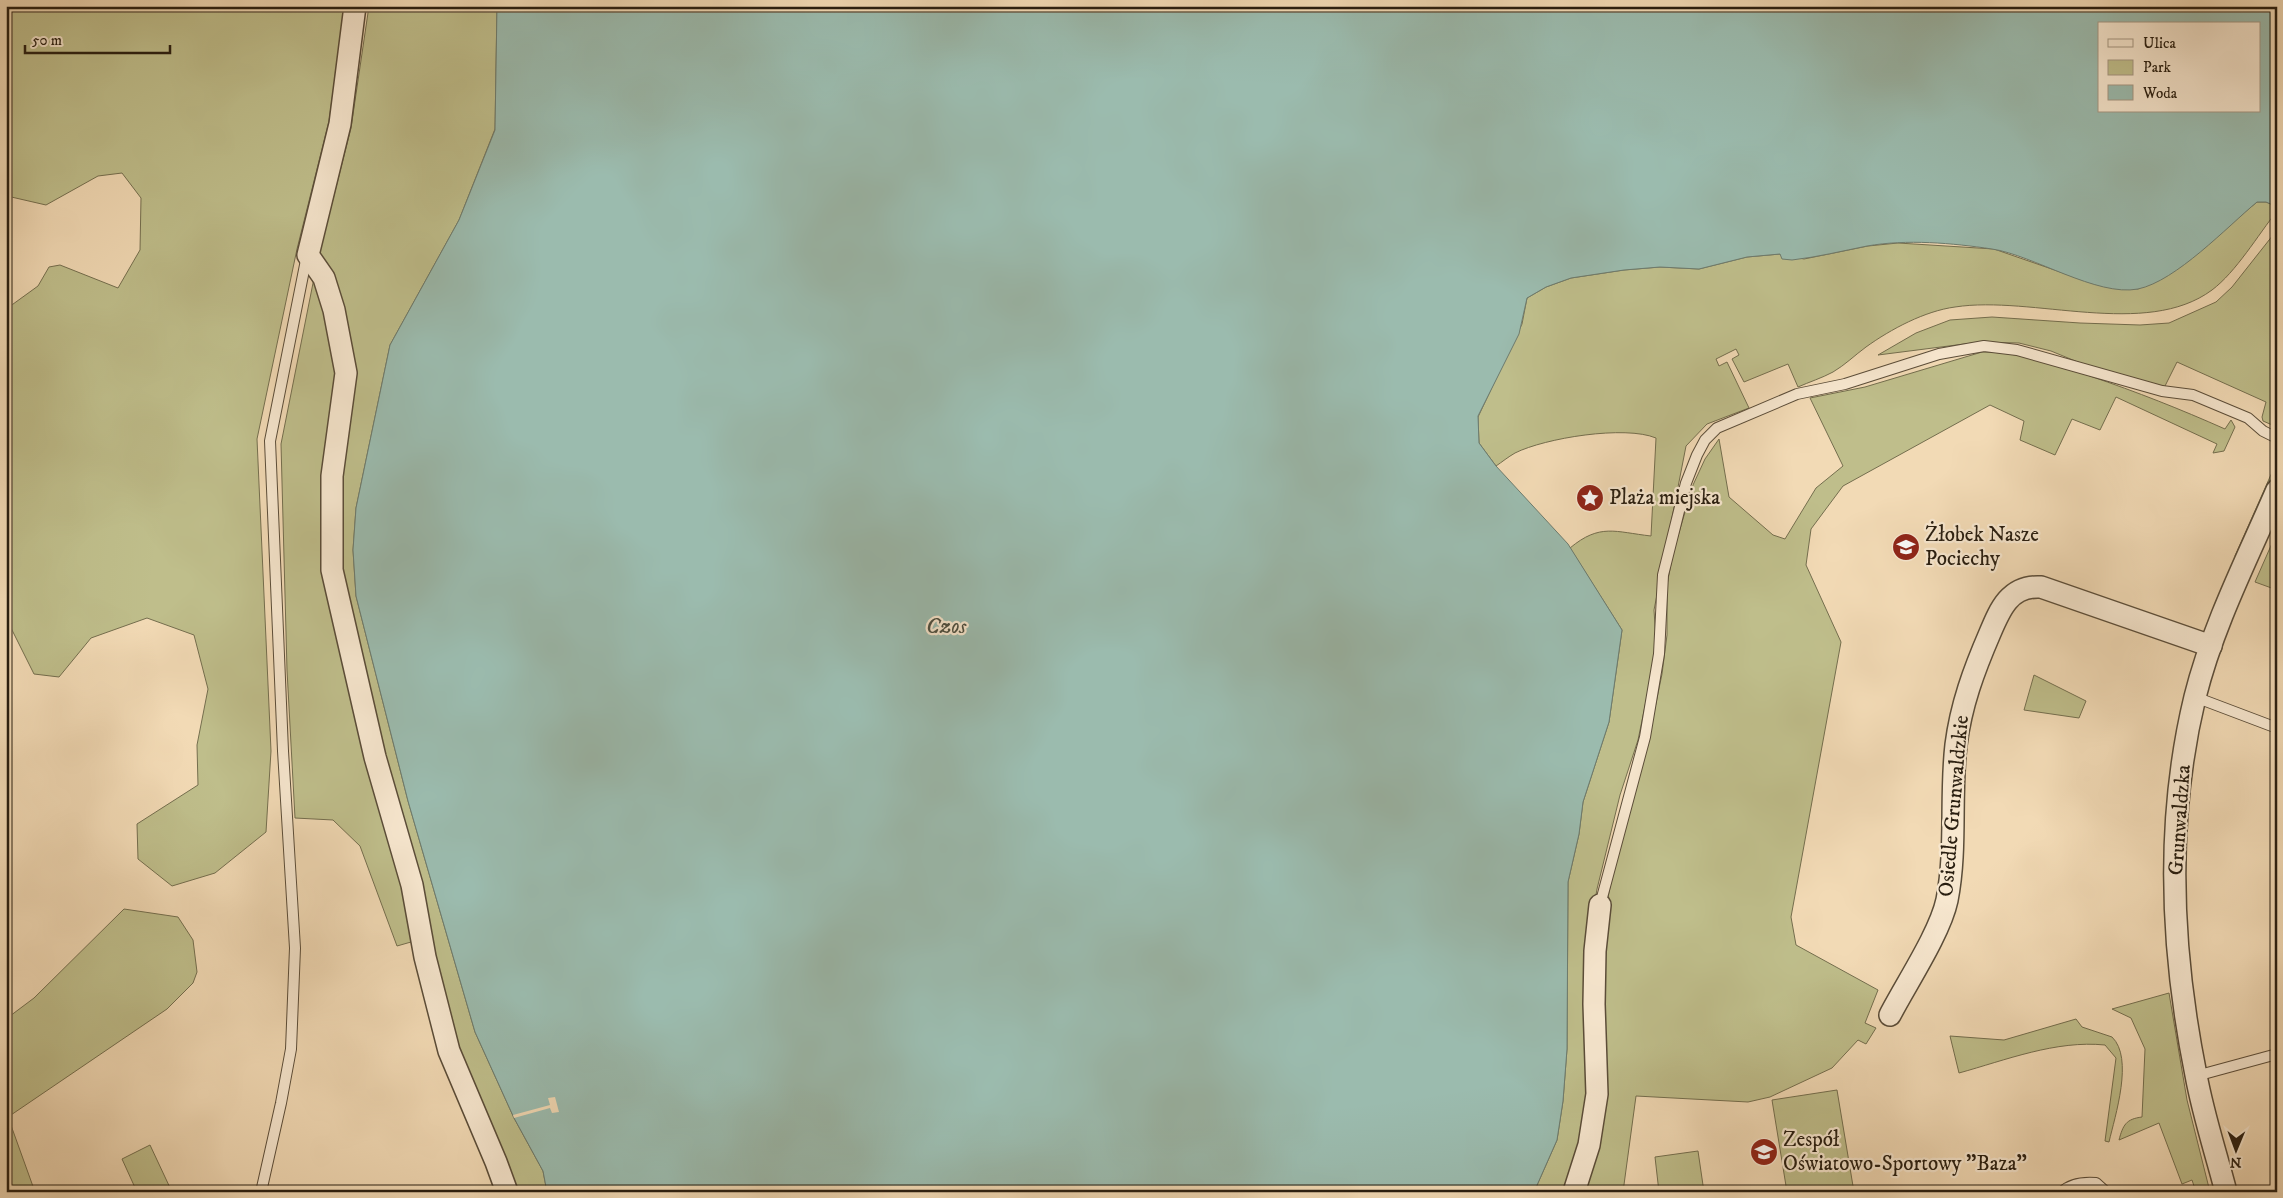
<svg xmlns="http://www.w3.org/2000/svg" width="2283" height="1198" viewBox="0 0 2283 1198" font-family="'IM FELL DW Pica',serif">
<style>
.green{fill:#bfbe8b;stroke:#746e4e}
.water{fill:#9bbbae;stroke:#6d7c6f;fill-rule:evenodd}
.pier{fill:#f2dab5}
.lines{fill:none;stroke-linecap:round;stroke-linejoin:round}
.service-casing{stroke:#5b4d39;stroke-width:12}
.minor-casing{stroke:#5b4d39;stroke-width:24}
.service{stroke:#f7e7cf;stroke-width:10}
.minor{stroke:#f7e7cf;stroke-width:21}
.labels{text-anchor:middle;dominant-baseline:central;stroke-width:4.5;stroke-linejoin:round;paint-order:stroke}
.poi-label{font-size:21px;fill:#291e10;stroke:#f7e7cf;text-anchor:start}
.street-label{font-size:21px;fill:#291e10;stroke:#f7e7cf}
.water-label{font-size:22px;font-style:italic;fill:#4b4d3f;stroke:#f7e7cf}
</style>
<rect width="100%" height="100%" fill="#f2dab5"/>
<filter id="stains"><feTurbulence type="fractalNoise" baseFrequency=".004" numOctaves="4"/><feColorMatrix values="0 0 0 0 .2 0 0 0 0 .09 0 0 0 0 .02 0 0 0 .5 -.17"/></filter>
<radialGradient id="worn" r=".72"><stop offset=".6" stop-color="#630" stop-opacity="0"/><stop offset="1" stop-color="#630" stop-opacity=".3"/></radialGradient>
<g class="green">
<polygon points="6,6 345,6 329,121 297,249 257,439 271,751 266,832 215,873 172,886 138,859 137,824 198,785 197,745 208,689 194,635 147,618 91,638 59,677 34,674 6,618 6,307 9,307 38,286 49,267 60,265 118,288 140,250 141,198 122,173 98,176 46,205 7,196"/>
<polygon points="369,6 497,6 495,129 459,220 390,345 356,508 353,550 356,596 408,801 475,1032 514,1118 543,1171 547,1192 517,1192 514,1181 454,1037 425,938 397,946 360,846 333,820 295,818 287,670 281,444 318,258 351,128"/>
<path d="M 2277,200 L 2277,211 C 2258,235 2236,272 2212,290 C 2146,339 2032,295 1955,307 C 1925,311 1891,329 1866,347 C 1855,355 1845,365 1833,372 C 1822,378 1809,382 1798,387 L 1788,364 L 1744,382 L 1732,359 L 1739,355 L 1736,349 L 1716,359 L 1719,366 L 1727,362 L 1749,408 L 1707,424 L 1686,446 L 1654,610 L 1656,641 L 1652,672 L 1638,740 L 1620,795 L 1597,889 L 1588,943 L 1589,1106 L 1566,1192 L 1534,1192 L 1557,1140 L 1563,1101 L 1567,1049 L 1568,882 L 1579,834 L 1583,802 L 1609,722 L 1622,630 L 1570,548 C 1600,523 1615,532 1651,536 L 1656,438 C 1625,425 1545,438 1515,453 C 1508,457 1502,462 1496,466 L 1479,443 L 1478,417 L 1522,324 L 1527,298 L 1546,287 L 1571,278 L 1624,270 L 1660,267 L 1699,269 L 1747,257 L 1780,254 L 1804,259 L 1868,246 L 1898,243 L 1994,249 L 2095,284 L 2138,289 L 2224,229 L 2257,202 L 2266,202 L 2273,205 Z"/>
<polygon points="2277,230 2277,427 2263,421 2262,417 2266,402 2177,362 2164,388 2085,365 2051,351 2019,343 1980,342 1878,355 1916,333 1950,320 1992,317 2080,323 2140,325 2169,323 2216,302 2232,287"/>
<path d="M 1982,352 C 2020,352 2054,364 2090,376 C 2137,392 2180,409 2225,429 L 2231,420 L 2235,427 L 2224,451 L 2213,453 L 2217,444 L 2116,397 L 2100,430 L 2072,419 L 2055,455 L 2020,440 L 2024,421 L 1990,405 L 1843,486 L 1811,529 L 1806,565 L 1841,642 L 1791,917 L 1796,945 L 1878,990 L 1865,1023 L 1876,1028 L 1866,1044 L 1858,1040 L 1832,1068 L 1770,1097 L 1748,1102 L 1636,1096 L 1623,1192 L 1582,1192 L 1602,936 L 1609,892 L 1621,837 L 1649,737 L 1662,674 L 1667,635 L 1667,585 L 1673,553 L 1693,485 L 1705,459 L 1719,439 L 1729,497 L 1773,535 L 1785,539 L 1816,488 L 1843,466 L 1810,398 L 1865,387 Z"/>
<polygon points="2277,461 2277,473 2239,558 2235,556"/>
<polygon points="2277,532 2277,590 2255,582"/>
<polygon points="2034,675 2086,701 2079,718 2024,710"/>
<polygon points="124,909 178,917 193,940 197,972 193,983 167,1009 8,1117 35,1192 6,1192 6,1019 34,998"/>
<path d="M 2169,993 L 2187,1100 L 2210,1192 L 2196,1192 L 2192,1180 L 2182,1184 L 2159,1123 L 2119,1140 C 2123,1125 2126,1119 2142,1117 L 2145,1049 L 2131,1018 L 2112,1009 Z"/>
<path d="M 2076,1019 L 2082,1027 L 2112,1037 C 2134,1058 2115,1116 2109,1142 L 2105,1141 L 2116,1058 L 2105,1045 C 2056,1040 2006,1060 1959,1073 L 1950,1036 L 2004,1040 Z"/>
<polygon points="1837,1090 1854,1192 1787,1192 1772,1100"/>
<polygon points="150,1145 172,1192 137,1192 122,1159"/>
<polygon points="1698,1151 1704,1192 1659,1192 1655,1157"/>
</g>
<path class="water" d="M 497,6 L 2277,6 L 2277,200 L 2273,205 L 2266,202 L 2257,202 C 2227,227 2176,281 2138,289 C 2097,297 2033,255 1992,249 C 1952,243 1907,239 1867,246 C 1842,251 1818,257 1792,260 L 1782,259 L 1780,254 L 1747,257 L 1699,269 L 1660,267 L 1624,270 L 1571,278 L 1546,287 L 1527,298 L 1519,334 L 1478,416 L 1479,443 L 1496,466 L 1568,544 L 1622,630 L 1609,722 L 1583,802 L 1579,834 L 1568,882 L 1567,1049 L 1563,1101 L 1557,1140 L 1534,1192 L 547,1192 L 543,1171 L 514,1118 L 475,1032 L 408,801 L 356,596 L 353,550 L 356,508 L 390,345 L 459,220 L 495,130 ZM 2099,24 L 2259,24 L 2259,111 L 2099,111 Z"/>
<polygon class="pier" points="555,1097 559,1112 552,1113 550,1108 514,1118 513,1115 550,1105 548,1098"/>
<g class="lines">
<g class="service-casing">
<g id="service">
<polyline points="2195,697 2277,728"/>
<polyline points="1600,905 1645,737 1659,654 1663,575 1686,483 1697,455 1705,440 1717,428 1797,394 1845,384 1939,354 1984,346 2017,350 2162,391 2193,395 2248,418 2263,431 2277,438"/>
<polyline points="2196,1076 2277,1054"/>
<polyline points="261,1192 281,1103 291,1049 295,948 283,751 270,441 307,255"/>
<path d="M 2062,1192 C 2071,1183 2083,1182 2096,1183 L 2106,1192"/>
</g>
</g>
<g class="minor-casing">
<g id="minor">
<polyline points="355,6 340,124 308,255 324,278 334,310 346,373 332,476 332,570 375,757 412,885 425,957 449,1051 496,1162 507,1192"/>
<path d="M 1890,1015 C 1906,984 1940,933 1947,900 C 1957,849 1950,796 1956,745 C 1961,705 1974,670 1990,633 C 2000,609 2010,585 2041,587 L 2211,646"/>
<polyline points="1574,1192 1589,1145 1597,1094 1594,1004 1595,951 1600,905"/>
<path d="M 2226,1192 C 2216,1153 2203,1114 2196,1075 C 2171,951 2165,821 2195,697 C 2213,625 2248,557 2277,490"/>
</g>
</g>
<use href="#service" class="service"/>
<use href="#minor" class="minor"/>
</g>
<defs>
<g id="sight-disc" transform="scale(1.4375)"><circle r="9.5" fill="#8f2418" stroke="#f7e7cf"/><path d="M0-6L1.8-2.2L6-1.7L2.9 1.2L3.7 5.4L0 3.3L-3.7 5.4L-2.9 1.2L-6-1.7L-1.8-2.2Z" fill="#fff"/></g>
<g id="school-disc" transform="scale(1.4375)"><circle r="9.5" fill="#8f2418" stroke="#f7e7cf"/><path d="M0-5L7-2L0 1L-7-2ZM-4 1L0 2.5L4 1V4Q0 6-4 4Z" fill="#fff"/></g>
</defs>
<g fill-rule="evenodd">
<use href="#sight-disc" x="1590" y="498"/>
<use href="#school-disc" x="1906" y="547"/>
<use href="#school-disc" x="1764" y="1152"/>
</g>
<g class="labels">
<g class="poi-label">
<text x="1609" y="498">Plaża miejska</text>
<text x="1925" y="535">Żłobek Nasze<tspan x="1925" dy="24">Pociechy</tspan></text>
<text x="1783" y="1140">Zespół<tspan x="1783" dy="24">Oświatowo-Sportowy "Baza"</tspan></text>
</g>
<g class="street-label">
<text transform="translate(1954 806) rotate(-85)">Osiedle Grunwaldzkie</text>
<text transform="translate(2180 820) rotate(-86)">Grunwaldzka</text>
</g>
<g class="water-label">
<text x="946" y="626">Czos</text>
</g>
</g>
<rect width="2283" height="1198" fill="none" stroke="#f2dab5" stroke-width="25"/>
<rect x="8" y="8" width="2268" height="1183" fill="none" stroke="#291e10" stroke-width="2.5"/>
<rect x="12" y="12" width="2258" height="1173" fill="none" stroke="#291e10"/>
<rect x="2098" y="22" width="162" height="90" fill="#f7e7cf" stroke="#a59783"/>
<rect x="2108" y="39" width="25" height="8" fill="#f7e7cf" stroke="#a59783"/>
<text x="2143" y="48" font-size="15" fill="#291e10">Ulica</text>
<rect x="2108" y="60" width="25" height="15" fill="#bfbe8b" stroke="#a59783"/>
<text x="2143" y="72" font-size="15" fill="#291e10">Park</text>
<rect x="2108" y="85" width="25" height="15" fill="#9bbbae" stroke="#a59783"/>
<text x="2143" y="98" font-size="15" fill="#291e10">Woda</text>
<g transform="translate(2236 1150) rotate(181)" stroke="#f7e7cf" stroke-width="4" paint-order="stroke">
<path d="M0-4L9 19L0 12L-9 19Z" fill="#291e10"/>
<text y="-8" font-size="14" font-weight="bold" text-anchor="middle" fill="#291e10">N</text>
</g>
<path d="M25 45v8h145v-8" fill="none" stroke="#291e10" stroke-width="2.5"/>
<text x="32" y="45" font-size="15" fill="#291e10" stroke="#f7e7cf" stroke-width="4" paint-order="stroke">50 m</text>
<rect width="100%" height="100%" filter="url(#stains)"/>
<rect width="100%" height="100%" fill="url(#worn)"/>
</svg>
